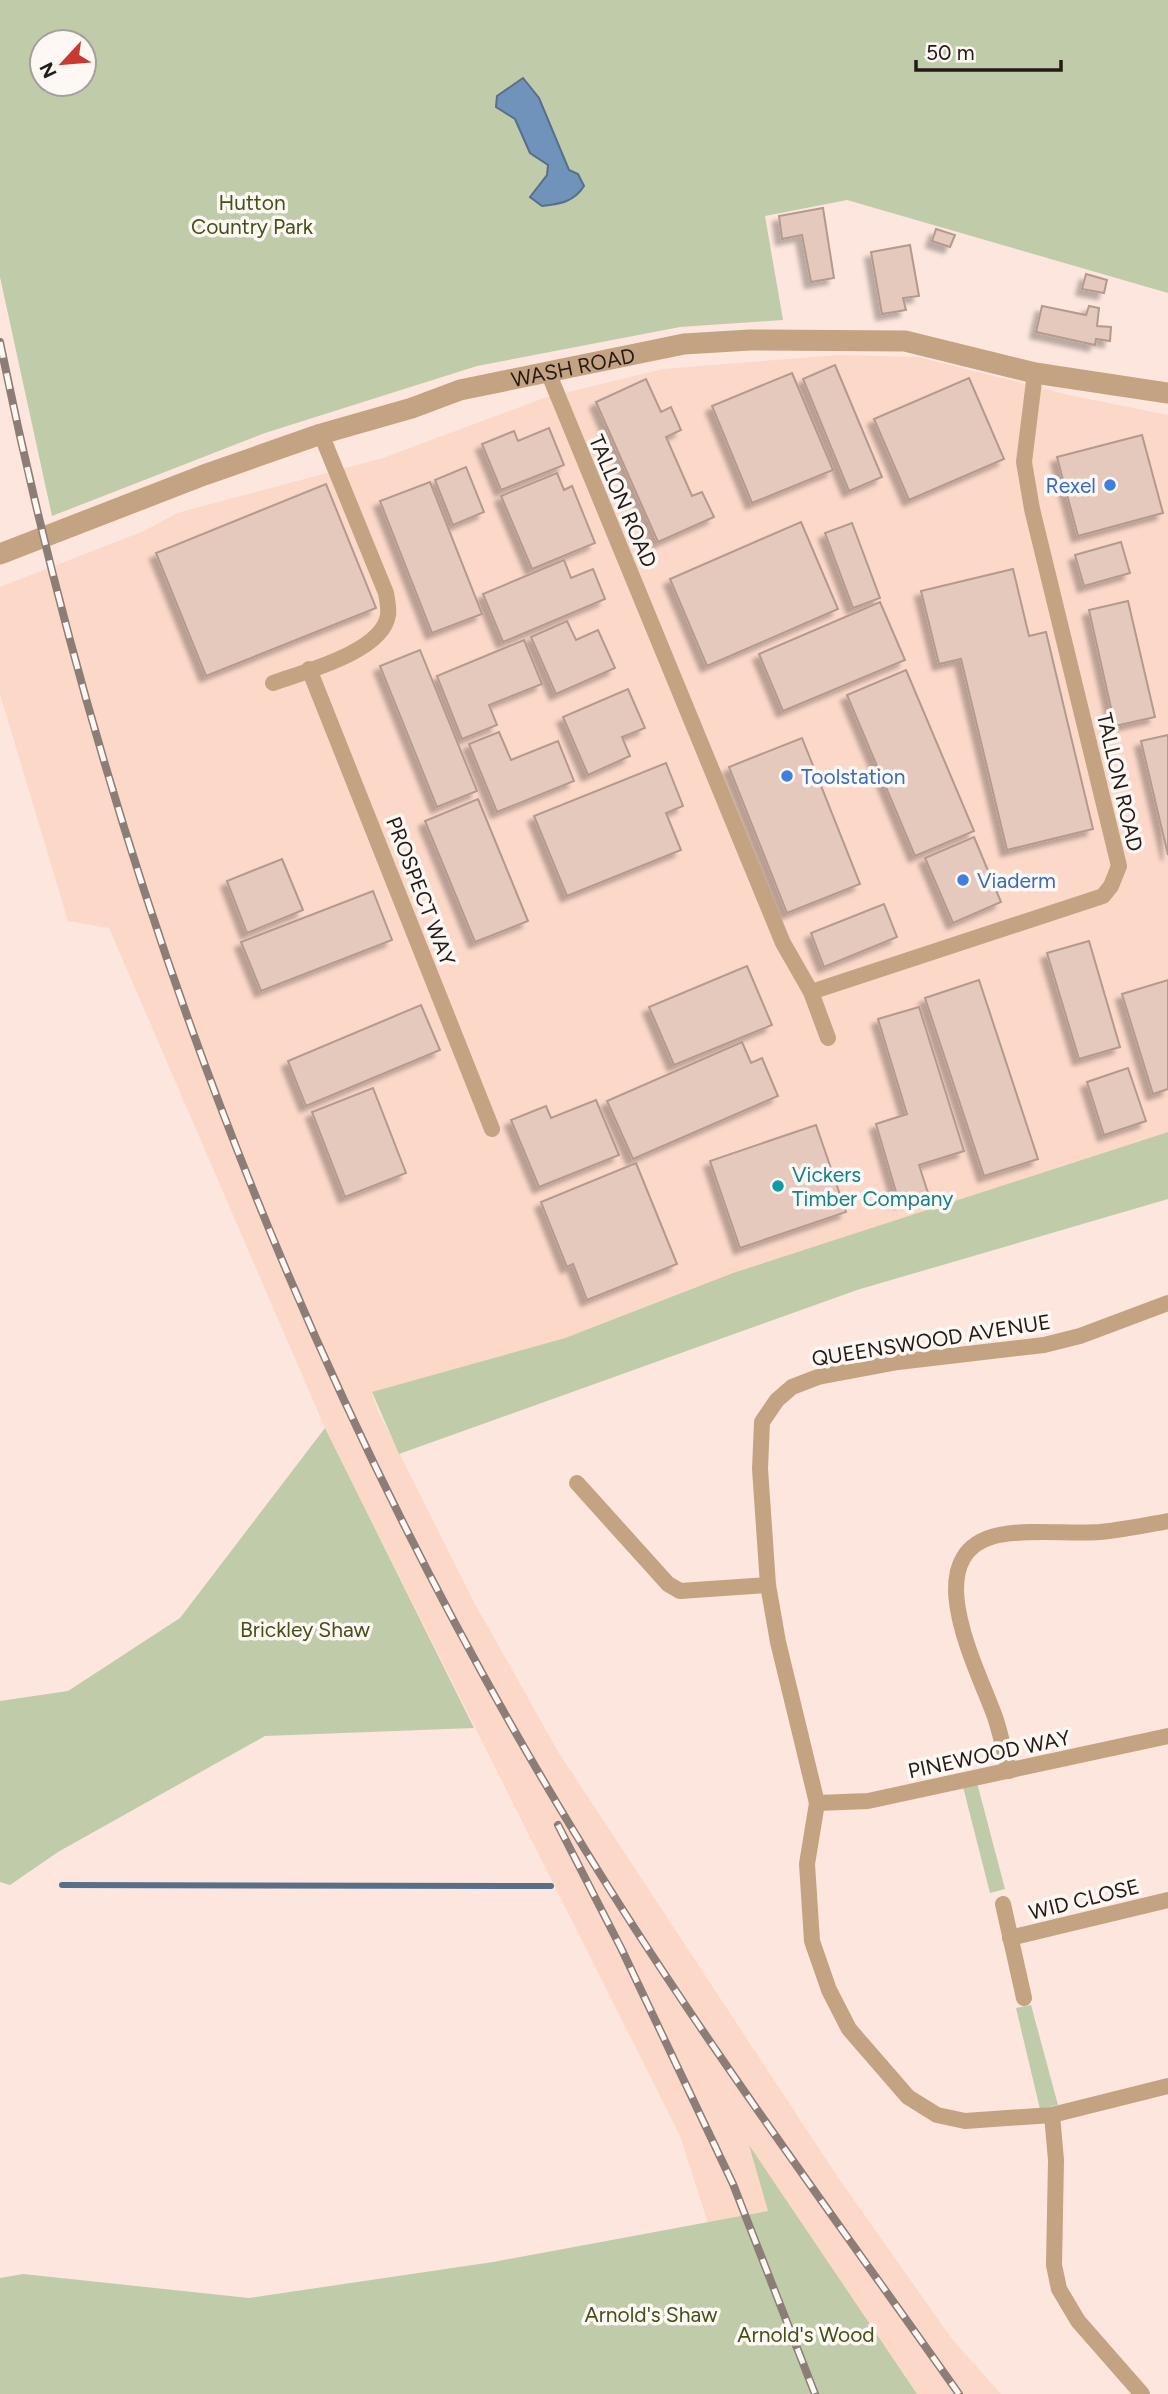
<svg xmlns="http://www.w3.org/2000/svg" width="1168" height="2394" viewBox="0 0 1168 2394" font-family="Figtree,sans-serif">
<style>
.built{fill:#fcd8c9}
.green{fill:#c0cbaa;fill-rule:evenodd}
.water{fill:#6f93bb;stroke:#586f8a;stroke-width:2}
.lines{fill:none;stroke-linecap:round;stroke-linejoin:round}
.stream{stroke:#586f8a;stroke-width:6}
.building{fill:#e5c9bd;stroke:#b4998e;stroke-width:2;filter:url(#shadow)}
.minor{stroke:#c4a382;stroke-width:16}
.tertiary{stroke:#c4a382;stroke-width:21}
.rail-casing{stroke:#8d7d77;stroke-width:8}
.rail{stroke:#fef8f5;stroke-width:5;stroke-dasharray:16;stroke-linecap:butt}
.shop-dot{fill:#3f7fe0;stroke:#fef8f5;stroke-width:2.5}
.culture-dot{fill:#0f9aa8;stroke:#fef8f5;stroke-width:2.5}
.labels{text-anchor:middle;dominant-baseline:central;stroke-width:7;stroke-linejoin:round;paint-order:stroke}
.park-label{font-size:21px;fill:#435118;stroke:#fef8f5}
.street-label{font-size:21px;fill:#241a16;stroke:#fef8f5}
.shop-label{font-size:21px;fill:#366cbe;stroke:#fef8f5;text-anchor:start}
.culture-label{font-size:21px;fill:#0d838f;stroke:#fef8f5;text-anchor:start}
</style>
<defs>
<filter id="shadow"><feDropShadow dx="-6" dy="6" stdDeviation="2" flood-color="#0004"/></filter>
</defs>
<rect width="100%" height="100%" fill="#fde6dd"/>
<polygon class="built" points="838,355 918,357 1069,395 1168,415 1168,1132 733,1273 565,1338 372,1393 378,1411 475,1604 559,1753 837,2176 952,2339 1001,2394 790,2394 714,2242 680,2136 325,1428 109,928 68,921 0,694 0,587 144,531 177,513 383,458 544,398 663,369"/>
<g class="green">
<path d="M 0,0 L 1168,0 L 1168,293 L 847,200 L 765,216 L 783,320 L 680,327 L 477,366 L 265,433 L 52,516 L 0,277 ZM 42,42 L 84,42 L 84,84 L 42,84 Z"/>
<polygon points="1168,1132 1168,1199 857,1290 399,1454 372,1392 565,1338 733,1273"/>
<polygon points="325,1428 474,1728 265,1736 58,1852 10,1885 0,1882 0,1701 68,1691 180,1618"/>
<polygon points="976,1779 1005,1889 990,1893 962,1783"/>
<polygon points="1031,2005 1058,2105 1040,2109 1016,2008"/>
<polygon points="749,2145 917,2394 0,2394 0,2278 23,2274 249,2298 493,2262 768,2211"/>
</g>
<path class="water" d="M 523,78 L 539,98 L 569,170 L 578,174 L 584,186 C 574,202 560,204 542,206 L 530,197 L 547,175 L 548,165 L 530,153 L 515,119 L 496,107 L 497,96 Z"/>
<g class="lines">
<polyline class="stream" points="62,1885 551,1886"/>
</g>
<g class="building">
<polygon points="823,208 834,278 811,282 802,235 782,239 779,216"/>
<polygon points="936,229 955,235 950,247 932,241"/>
<polygon points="910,245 919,296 903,298 906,310 882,314 871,252"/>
<polygon points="1086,274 1107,280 1104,293 1082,289"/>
<polygon points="1042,306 1086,315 1089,306 1099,308 1097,326 1111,327 1110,341 1096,339 1095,345 1036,332"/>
<polygon points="835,365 882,477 849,491 803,379"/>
<polygon points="792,373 833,470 752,503 712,406"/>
<polygon points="969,378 1004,459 909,500 874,419"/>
<polygon points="646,379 661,412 671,407 681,430 666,437 692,496 702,492 714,517 658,542 596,402"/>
<polygon points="549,428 564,465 501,490 482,444 514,431 518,441"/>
<polygon points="1142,435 1163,513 1078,536 1057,457"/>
<polygon points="466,467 484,512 453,525 435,480"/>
<polygon points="557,473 564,490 572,486 595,543 532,569 501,496"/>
<polygon points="430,482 482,614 432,633 380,501"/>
<polygon points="326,484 376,608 206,676 156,553"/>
<polygon points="801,522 838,609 707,666 670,579"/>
<polygon points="852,523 880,598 853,608 825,533"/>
<polygon points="1121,542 1130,573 1084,586 1075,555"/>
<polygon points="564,560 571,578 593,569 605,599 503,642 483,594"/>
<polygon points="1013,569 1029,636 1046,632 1093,829 1007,850 961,659 939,664 921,591"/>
<polygon points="1128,601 1155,717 1115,726 1089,610"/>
<polygon points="880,602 905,660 783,711 759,654"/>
<polygon points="567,621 576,640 598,630 615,668 556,694 531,637"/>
<polygon points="524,640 542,684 489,705 497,725 462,739 437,676"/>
<polygon points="420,650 477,791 437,807 380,666"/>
<polygon points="906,670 974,831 915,856 847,695"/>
<polygon points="628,689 645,728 622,737 630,756 588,775 563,717"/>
<polygon points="499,732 511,760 558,741 574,781 497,812 469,744"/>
<polygon points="1168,735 1168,855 1141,741"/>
<polygon points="802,738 860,884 787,913 729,767"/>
<polygon points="666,763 683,806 666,813 681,850 567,896 534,816"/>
<polygon points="478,799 528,921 475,942 425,821"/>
<polygon points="974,837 1001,902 953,923 925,858"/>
<polygon points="282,859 303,910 247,933 227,881"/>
<polygon points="373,891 392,940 261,991 241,942"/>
<polygon points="884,904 897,937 824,967 811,933"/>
<polygon points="1089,941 1120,1047 1079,1059 1047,953"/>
<polygon points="747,966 772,1025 674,1065 649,1007"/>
<polygon points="979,980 1038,1159 984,1176 925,998"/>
<polygon points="1168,980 1168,1089 1153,1094 1122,994"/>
<polygon points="421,1005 440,1050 306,1106 288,1061"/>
<polygon points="919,1007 964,1151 919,1165 928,1193 899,1202 876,1124 907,1114 878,1019"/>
<polygon points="742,1042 751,1063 762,1058 778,1096 633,1159 607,1101"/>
<polygon points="1128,1068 1146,1121 1104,1135 1087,1082"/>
<polygon points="373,1088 406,1173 345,1197 312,1112"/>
<polygon points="596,1100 619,1155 539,1187 511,1120 546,1106 551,1118"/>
<polygon points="816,1125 846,1212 740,1248 710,1161"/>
<polygon points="636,1163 677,1264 587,1300 573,1264 567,1267 541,1202"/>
</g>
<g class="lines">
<g class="minor">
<polyline points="548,372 783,943 811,992 1103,896 1111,886 1119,866 1032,509 1024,462 1035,373"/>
<polyline points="309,669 492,1129"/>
<path d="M 273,683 C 303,672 383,652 388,615 C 389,608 387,599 386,593 L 321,434"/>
<polyline points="811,992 828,1038"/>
<polyline points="1168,1303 1080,1336 1044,1345 898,1362 818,1377 792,1387 777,1400 762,1422 760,1469 768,1585 778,1642 817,1803 807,1864 812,1941 829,1990 849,2029 908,2097 937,2115 965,2121 1052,2115 1168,2086"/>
<polyline points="577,1483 668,1584 680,1591 768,1585"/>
<path d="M 1009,1771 C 1005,1754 1001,1736 996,1720 C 980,1672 913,1553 999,1535 C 1031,1529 1067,1534 1100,1532 C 1122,1530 1146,1525 1168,1521"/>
<polyline points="817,1803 868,1801 1168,1736"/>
<polyline points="1003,1904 1024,1998"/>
<polyline points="1010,1938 1168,1900"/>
<polyline points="1052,2115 1056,2160 1054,2265 1059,2289 1078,2321 1142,2394"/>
</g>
<path class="tertiary" id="s1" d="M 0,554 L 204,475 L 321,434 L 412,408 L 460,390 L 684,344 L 750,340 L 905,341 L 1035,373 L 1168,393"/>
<g class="rail-casing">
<g id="rail">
<path d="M 0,342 C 106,864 294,1370 570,1825 C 689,2022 827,2207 959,2394"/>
<polyline points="558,1825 622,1950 733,2184 815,2394"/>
</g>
</g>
<use href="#rail" class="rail"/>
</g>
<g class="shop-dot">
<circle cx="1110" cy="485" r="7"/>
<circle cx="787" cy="776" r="7"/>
<circle cx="963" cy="880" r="7"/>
</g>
<circle class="culture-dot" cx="778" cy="1186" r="7"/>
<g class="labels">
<g class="park-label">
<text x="252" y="202">Hutton<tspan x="252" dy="24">Country Park</tspan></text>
<text x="305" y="1629">Brickley Shaw</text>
<text x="651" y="2314">Arnold's Shaw</text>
<text x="806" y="2334">Arnold's Wood</text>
</g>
<g class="street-label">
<text stroke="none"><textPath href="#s1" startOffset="604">WASH ROAD</textPath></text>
<text transform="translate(623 501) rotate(67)">TALLON ROAD</text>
<text transform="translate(1120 782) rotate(77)">TALLON ROAD</text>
<text transform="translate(421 891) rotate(69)">PROSPECT WAY</text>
<text transform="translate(931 1340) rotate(-9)">QUEENSWOOD AVENUE</text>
<text transform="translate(989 1754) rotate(-12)">PINEWOOD WAY</text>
<text transform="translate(1084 1899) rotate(-14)">WID CLOSE</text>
</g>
<g class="shop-label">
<text x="1096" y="485" text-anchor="end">Rexel</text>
<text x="801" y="776">Toolstation</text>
<text x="977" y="880">Viaderm</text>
</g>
<g class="culture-label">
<text x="792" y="1174">Vickers<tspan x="792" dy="24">Timber Company</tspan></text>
</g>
</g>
<g transform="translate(63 63) rotate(244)"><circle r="33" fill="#fef8f5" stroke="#a79f9c" stroke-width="2"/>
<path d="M0-5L12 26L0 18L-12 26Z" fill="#c83a31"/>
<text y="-10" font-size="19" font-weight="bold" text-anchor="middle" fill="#241a16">N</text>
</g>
<path d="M916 60v10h145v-10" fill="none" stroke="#241a16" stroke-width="3.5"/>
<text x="926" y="60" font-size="21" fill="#241a16" stroke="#fef8f5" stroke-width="5" paint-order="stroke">50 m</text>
</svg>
